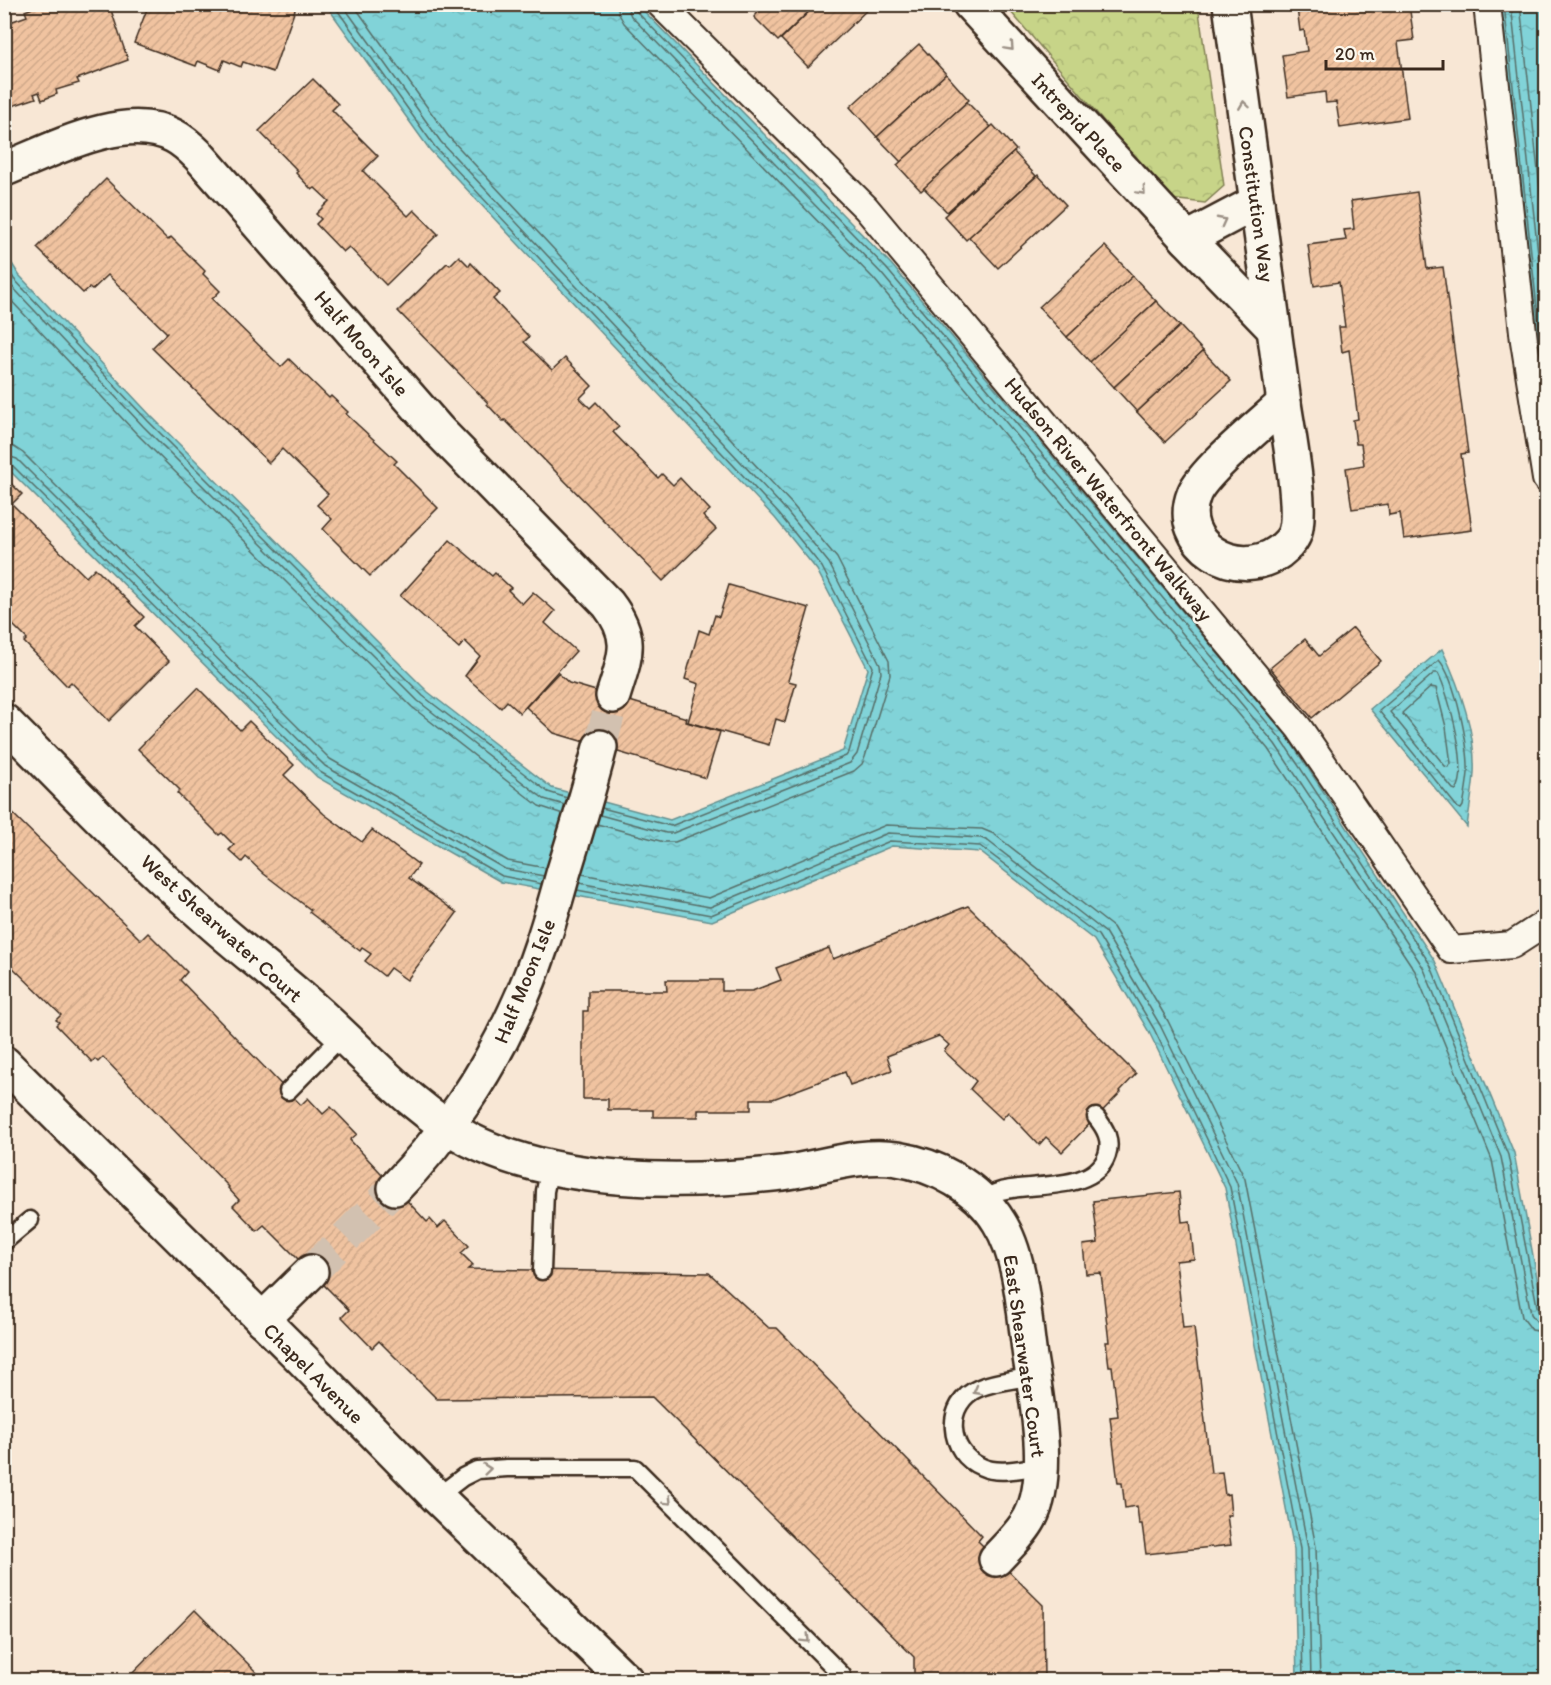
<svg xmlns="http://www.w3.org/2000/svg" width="1551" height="1685" viewBox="0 0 1551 1685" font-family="Itim,sans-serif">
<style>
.forest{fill:url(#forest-crowns);stroke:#817f53;stroke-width:1.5}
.water{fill:url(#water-ripples);stroke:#658f8e;stroke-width:1.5}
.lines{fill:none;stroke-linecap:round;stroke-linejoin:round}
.shore{stroke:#576e68;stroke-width:1.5}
.building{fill:url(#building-hatch);stroke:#3b2a1e;stroke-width:1.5}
.minor-tunnel{stroke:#d2c1b0;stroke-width:33;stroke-dasharray:33 16;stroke-linecap:butt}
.service-casing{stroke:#3b2a1e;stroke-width:21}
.pedestrian-casing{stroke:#3b2a1e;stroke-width:30}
.minor-casing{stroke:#3b2a1e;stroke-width:38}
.service{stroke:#fbf7ec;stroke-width:16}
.pedestrian{stroke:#fbf7ec;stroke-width:26}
.minor{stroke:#fbf7ec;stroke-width:33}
.oneway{stroke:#9b9085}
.labels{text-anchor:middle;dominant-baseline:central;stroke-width:5;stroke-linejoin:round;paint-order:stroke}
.street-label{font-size:21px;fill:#3b2a1e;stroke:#fbf7ec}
</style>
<defs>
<pattern id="forest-crowns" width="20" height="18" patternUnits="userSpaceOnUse" patternTransform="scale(1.5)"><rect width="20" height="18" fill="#c7d488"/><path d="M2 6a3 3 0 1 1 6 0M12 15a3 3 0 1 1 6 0" fill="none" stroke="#acb675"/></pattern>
<pattern id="water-ripples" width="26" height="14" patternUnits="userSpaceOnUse" patternTransform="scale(1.5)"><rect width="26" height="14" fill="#81d3d8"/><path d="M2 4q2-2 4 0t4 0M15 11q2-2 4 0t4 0" fill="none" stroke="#70b5b9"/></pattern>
<pattern id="building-hatch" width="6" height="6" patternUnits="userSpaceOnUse" patternTransform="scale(1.5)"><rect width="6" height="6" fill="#f0c3a0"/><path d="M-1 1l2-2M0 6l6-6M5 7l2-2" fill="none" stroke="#cfa889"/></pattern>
</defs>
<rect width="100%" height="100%" fill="#f8e7d5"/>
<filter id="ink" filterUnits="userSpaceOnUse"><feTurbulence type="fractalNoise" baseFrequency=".0167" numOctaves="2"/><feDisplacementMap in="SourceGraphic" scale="12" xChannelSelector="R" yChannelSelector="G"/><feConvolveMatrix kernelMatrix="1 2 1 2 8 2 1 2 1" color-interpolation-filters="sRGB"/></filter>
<g filter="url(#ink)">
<polygon class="forest" points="1005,5 1198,5 1224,186 1205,203 1170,199"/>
<g class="water">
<polygon points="326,5 638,5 891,264 1286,735 1435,961 1514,1153 1546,1326 1546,1680 1297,1680 1294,1550 1225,1188 1149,1032 1094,940 980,852 892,846 712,921 501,882 317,777 5,466 4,251 19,275 152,417 428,692 552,788 670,820 843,751 868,669 817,570 775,518 430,150"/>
<polygon points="1498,5 1546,5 1546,409 1533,327"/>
<path d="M 1442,649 C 1459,685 1476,732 1474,773 C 1473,791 1469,809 1467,827 L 1370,709 Z"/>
</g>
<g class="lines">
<g class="shore">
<polyline points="333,4 435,147 779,514 822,567 873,667 849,752 846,756 671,826 602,808"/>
<polyline points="342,4 441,142 785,509 829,563 880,664 881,673 857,754 850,763 673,833 666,833 600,815"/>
<polyline points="353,4 448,136 791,503 837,558 889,661 890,675 865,757 862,764 854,771 675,842 664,842 597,824"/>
<polyline points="617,4 619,14 624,23 874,279 1268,749 1415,971 1492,1160 1522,1317 1532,1330 1546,1333"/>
<polyline points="626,4 631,16 881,273 1275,744 1423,967 1501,1157 1531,1314 1537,1322 1546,1324"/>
<polyline points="634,4 636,11 886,268 1281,739 1430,964 1508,1155 1538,1311 1541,1316 1546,1317"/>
<polyline points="1504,4 1539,326 1546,373"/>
<polyline points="1511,4 1546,327"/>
<polyline points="1520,4 1546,246"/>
<polyline points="4,263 14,279 148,421 423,696 548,792 567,798"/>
<polyline points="4,278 143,426 418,701 544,799 565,805"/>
<polyline points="4,293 136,433 412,707 539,806 563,814"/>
<polyline points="4,446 14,447 23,453 330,759 508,861 546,868"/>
<polyline points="4,455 17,459 325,766 505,869 544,876"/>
<polyline points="4,462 11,464 320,772 502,876 542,884"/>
<path d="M 1439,660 C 1456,679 1469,748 1468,773 C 1467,784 1465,795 1463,806 L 1461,809 L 1458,808 L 1379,711 Z"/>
<path d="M 1434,673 L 1438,673 C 1449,694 1470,772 1456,790 L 1453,789 L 1390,712 Z"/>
<polygon points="1431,687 1436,688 1446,727 1451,764 1448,767 1445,766 1402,713"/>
<polyline points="582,874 709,898 886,825 982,829 994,834 1113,927 1168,1021 1245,1179 1316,1547 1320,1680"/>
<polyline points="579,883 710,907 888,833 981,838 988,841 1105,932 1160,1025 1237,1183 1308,1548 1311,1680"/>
<polyline points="577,890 711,915 890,841 980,846 1098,935 1154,1029 1230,1187 1300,1549 1303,1680"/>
</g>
</g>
<g class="building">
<polygon points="43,4 109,4 128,60 77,79 79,83 56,90 57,94 42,100 39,92 34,94 36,98 12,106 7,90 4,91 4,5 10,22 27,16 25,11"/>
<polygon points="149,4 297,4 273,72 243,62 241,67 224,60 220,70 198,61 196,66 134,43"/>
<polygon points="748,4 766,4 757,13"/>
<polygon points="766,4 817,4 778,41 754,17"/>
<polygon points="817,4 873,4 808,67 781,39"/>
<polygon points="1300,4 1409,4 1414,40 1398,42 1408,118 1340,128 1336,102 1326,103 1325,92 1288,97 1282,55 1307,51 1304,30 1300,31 1297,8 1301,8"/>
<polygon points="919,44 946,74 877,137 850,107"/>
<polygon points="946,74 969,100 901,162 877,137"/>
<polygon points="313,79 338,104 332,110 378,156 363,171 408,216 414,210 438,234 386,285 349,247 343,252 316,224 321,219 316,214 329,201 315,188 312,190 296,173 298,171 259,131"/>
<polygon points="967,102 991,127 921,191 897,165"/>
<polygon points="993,125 1016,150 947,212 924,188"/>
<polygon points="1014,152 1036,176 966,240 944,216"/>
<polygon points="1038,175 1066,205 998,268 969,237"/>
<polygon points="106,179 168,240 171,237 205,271 203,274 220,291 212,299 281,367 289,359 329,398 331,396 348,412 346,414 397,461 394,464 438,508 370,576 323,529 332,519 317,505 328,494 282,449 269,463 152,348 167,333 108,275 92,290 89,288 83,293 37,248"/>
<polygon points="1417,192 1427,269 1443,267 1468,453 1461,454 1472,530 1404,539 1400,513 1389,515 1388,504 1352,509 1346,468 1364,465 1361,444 1356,444 1353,420 1358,419 1349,350 1342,352 1339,327 1345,327 1339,282 1314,286 1308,245 1346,240 1344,230 1354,229 1351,201"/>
<polygon points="1105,246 1133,276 1067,337 1039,307"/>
<polygon points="459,256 469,266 471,263 500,293 493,299 529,337 524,342 552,370 565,358 592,386 580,398 590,408 596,402 619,427 613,432 658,478 662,474 673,485 680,478 710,510 703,516 716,529 663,581 505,420 503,421 487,404 488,403 398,311 447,263 450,265"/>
<polygon points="1133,276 1156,301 1090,362 1067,337"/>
<polygon points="1156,301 1180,326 1114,387 1090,362"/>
<polygon points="1180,326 1203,351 1137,412 1114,387"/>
<polygon points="1203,351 1231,381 1165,442 1137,412"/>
<polygon points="4,477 22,494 12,504 86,577 95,568 144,617 135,626 169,661 109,721 71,682 67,686 24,642 27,639 4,616"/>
<polygon points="450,540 492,576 495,573 511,588 508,590 522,604 533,592 555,611 545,623 576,651 520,713 507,701 501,708 465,676 480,656 465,641 459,648 400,596"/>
<polygon points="729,585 809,608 788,681 796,683 785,722 776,719 769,745 688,722 699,684 685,679 699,630 709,634 715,615 719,617"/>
<polygon points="1353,628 1381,661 1312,718 1270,668 1305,639 1319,656"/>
<polygon points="558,673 569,683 687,718 686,722 720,732 706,778 554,733 526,707"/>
<polygon points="198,688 240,730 249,721 294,765 284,775 324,814 362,842 372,830 419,865 409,878 457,913 407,980 390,968 384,976 365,961 371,954 362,948 360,951 309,912 311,910 264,874 246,857 242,862 229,850 234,845 222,833 219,835 177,793 180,790 138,749"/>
<polygon points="4,805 141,940 148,933 187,972 180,980 301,1105 308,1098 323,1114 331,1107 357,1134 350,1140 427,1222 430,1219 438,1228 445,1221 469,1246 461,1253 473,1265 468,1269 709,1273 769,1328 777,1328 982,1536 978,1541 1043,1605 1044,1680 914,1680 914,1657 652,1397 437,1399 379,1341 372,1348 342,1317 349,1310 264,1225 257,1231 233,1206 239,1200 228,1188 229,1187 103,1057 98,1062 95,1059 92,1062 56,1025 59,1022 56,1020 61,1015 4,959"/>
<polygon points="968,906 1136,1074 1120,1091 1121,1092 1062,1152 1046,1137 1039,1145 1008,1112 1002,1119 970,1089 976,1081 944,1051 949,1045 939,1036 887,1056 892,1070 850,1085 845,1072 773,1099 751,1099 751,1110 698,1110 698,1117 653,1117 653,1110 608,1110 608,1099 583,1099 583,1011 588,1011 588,991 667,991 666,980 722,980 722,991 752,991 781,980 776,968 829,948 833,959"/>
<polygon points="1179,1192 1182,1222 1190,1221 1194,1259 1176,1261 1183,1328 1194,1327 1211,1473 1222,1472 1225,1495 1229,1494 1231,1515 1227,1515 1231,1545 1146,1554 1142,1524 1139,1524 1137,1506 1125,1508 1122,1483 1118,1483 1110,1417 1118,1416 1112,1366 1109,1366 1106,1342 1109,1342 1101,1273 1086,1274 1083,1245 1098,1243 1093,1201"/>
<polygon points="195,1610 264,1680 126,1680"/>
</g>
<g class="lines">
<g class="minor-tunnel">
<polyline points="600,747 613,696"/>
<polyline points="311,1272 395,1188"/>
</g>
<g class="service-casing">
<g id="service">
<polyline points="288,1091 343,1035"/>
<path d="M 980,1200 C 988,1196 997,1191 1006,1190 C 1037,1183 1095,1191 1107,1155 C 1112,1140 1105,1128 1096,1117"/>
<polyline points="4,1242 30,1220"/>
<polyline points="542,1271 545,1191 550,1168"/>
<path d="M 1033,1376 C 1015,1380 995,1381 979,1388 C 943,1403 947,1453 982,1467 C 999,1475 1023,1468 1041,1466"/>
<polyline points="437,1497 463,1477 477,1470 507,1468 635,1468 842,1675 842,1680"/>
</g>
</g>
<g class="pedestrian-casing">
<g id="pedestrian">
<polyline points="660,4 866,208 1299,728 1451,950 1512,945 1546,923"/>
<polyline points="1487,4 1524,341 1546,479"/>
</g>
</g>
<g class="minor-casing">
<g id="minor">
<polyline points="970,4 1187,239 1274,329"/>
<polyline points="1230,4 1284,403"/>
<path d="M 5,169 C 52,150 125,110 174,136 C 184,141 192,149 199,156 L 439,431 L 608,604 C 635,639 625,657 613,696"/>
<polyline points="1187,239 1257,202"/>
<path d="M 1284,403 C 1288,431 1304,512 1294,535 C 1291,542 1285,547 1279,552 C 1237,582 1174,544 1194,494 C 1203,471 1264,422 1284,403 Z"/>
<path d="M 4,721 C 70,787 134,855 204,916 C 240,949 280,978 316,1011 C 366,1055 411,1109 470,1140 C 559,1185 685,1184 782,1173 C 820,1168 859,1153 897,1159 C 936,1165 978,1187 999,1222 C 1022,1258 1024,1316 1030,1357 C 1037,1402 1052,1477 1030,1518 C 1022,1533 1008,1546 996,1559"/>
<polyline points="4,1063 300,1357 437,1497 626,1680"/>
<path d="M 395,1188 C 444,1138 486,1075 515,1012 C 536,968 550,921 563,874 C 576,832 589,790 600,747"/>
<polyline points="262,1320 311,1272"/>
</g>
</g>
<use href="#service" class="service"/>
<use href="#pedestrian" class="pedestrian"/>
<use href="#minor" class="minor"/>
</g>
<defs><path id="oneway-chevron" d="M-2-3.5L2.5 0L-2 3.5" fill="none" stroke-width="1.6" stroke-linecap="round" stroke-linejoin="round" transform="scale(1.5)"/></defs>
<g class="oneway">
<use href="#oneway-chevron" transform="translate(1010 47) rotate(47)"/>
<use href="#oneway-chevron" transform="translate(1244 105) rotate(-98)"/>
<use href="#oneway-chevron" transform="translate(1142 191) rotate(47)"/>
<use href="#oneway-chevron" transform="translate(1222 221) rotate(-28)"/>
<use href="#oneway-chevron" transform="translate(977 1391) rotate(151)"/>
<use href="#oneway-chevron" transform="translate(487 1469) rotate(-6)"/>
<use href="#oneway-chevron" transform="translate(668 1501) rotate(45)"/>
<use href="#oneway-chevron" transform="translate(806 1639) rotate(45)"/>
</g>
</g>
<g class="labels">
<g class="street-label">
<text transform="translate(1079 122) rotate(47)">Intrepid Place</text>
<text transform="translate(1257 204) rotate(82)">Constitution Way</text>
<text transform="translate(362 343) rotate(49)">Half Moon Isle</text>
<text transform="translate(1109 499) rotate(50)">Hudson River Waterfront Walkway</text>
<text transform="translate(222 928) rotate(42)">West Shearwater Court</text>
<text transform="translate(524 981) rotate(-68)">Half Moon Isle</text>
<text transform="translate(1025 1356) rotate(82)">East Shearwater Court</text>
<text transform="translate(314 1373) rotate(45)">Chapel Avenue</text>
</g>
</g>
<rect width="1551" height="1685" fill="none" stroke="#fbf7ec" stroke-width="24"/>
<rect x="12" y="12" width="1527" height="1661" fill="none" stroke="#3b2a1e" stroke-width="2" filter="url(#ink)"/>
<path d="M1326 60v9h117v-9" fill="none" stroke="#3b2a1e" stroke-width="3"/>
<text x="1335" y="60" font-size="18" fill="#3b2a1e" stroke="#fbf7ec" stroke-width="4.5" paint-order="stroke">20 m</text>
</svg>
